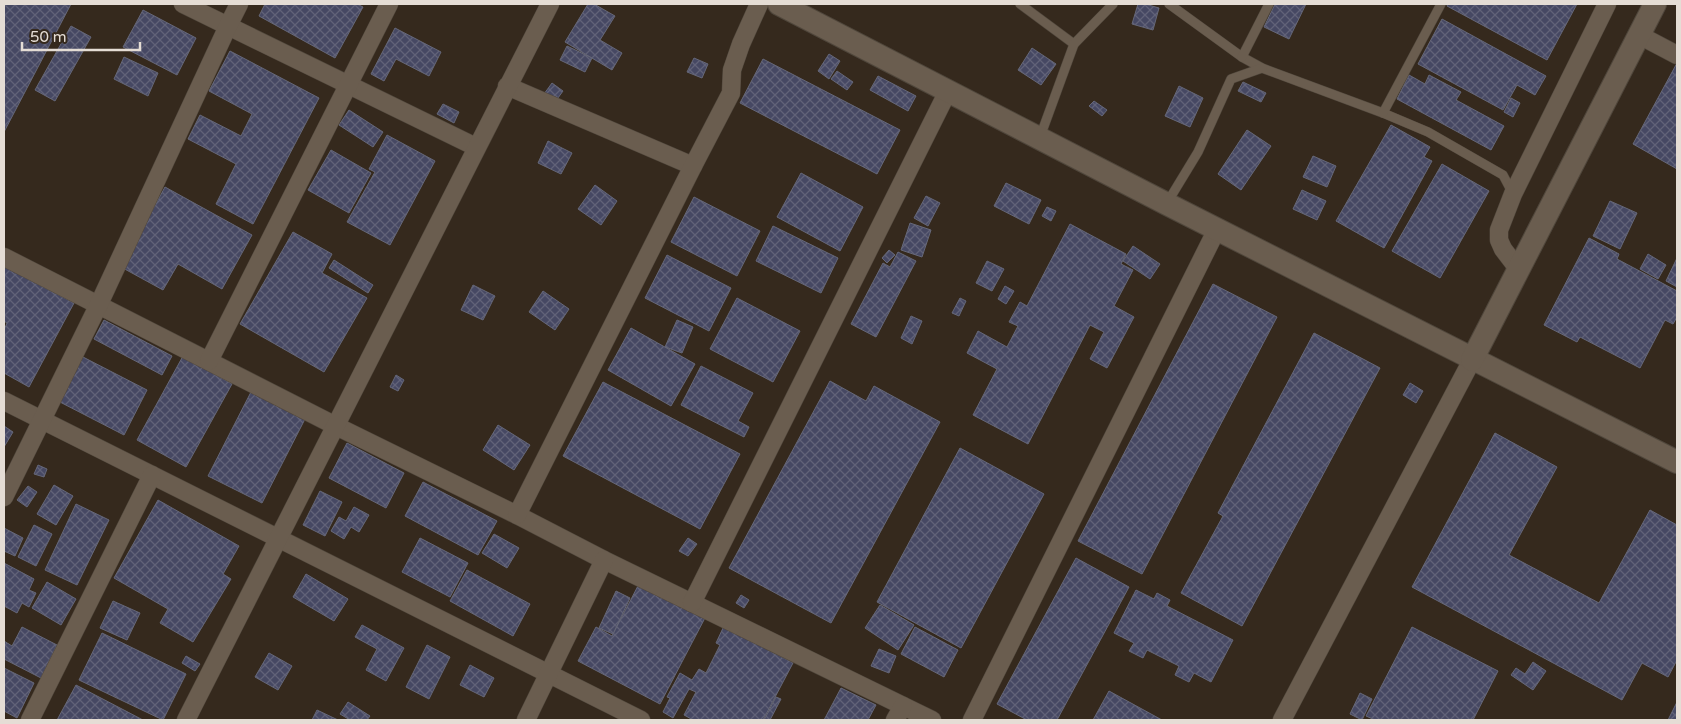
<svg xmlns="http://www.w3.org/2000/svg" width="1681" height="724" viewBox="0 0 1681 724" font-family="'Varela Round',sans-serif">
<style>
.building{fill:url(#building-cross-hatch);stroke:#656778}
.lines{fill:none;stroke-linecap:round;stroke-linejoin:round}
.service-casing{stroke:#50473c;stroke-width:10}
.minor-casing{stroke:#50473c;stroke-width:19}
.tertiary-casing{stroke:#50473c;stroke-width:24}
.service{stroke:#6a5d4f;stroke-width:9}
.minor{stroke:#6a5d4f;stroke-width:18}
.tertiary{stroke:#6a5d4f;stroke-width:22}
</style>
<defs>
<pattern id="building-cross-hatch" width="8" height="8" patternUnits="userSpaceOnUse" patternTransform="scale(1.25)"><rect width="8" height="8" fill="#464863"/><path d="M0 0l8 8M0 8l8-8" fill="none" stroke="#616278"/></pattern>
</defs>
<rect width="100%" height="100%" fill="#35291d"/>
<g class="building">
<polygon points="4,4 71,4 4,132"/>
<polygon points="265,4 357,4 363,7 335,58 259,16"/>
<polygon points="588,4 594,4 615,16 600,40 622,53 612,70 565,42"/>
<polygon points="1138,4 1145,4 1159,8 1153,30 1132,24"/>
<polygon points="1275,4 1306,4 1289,39 1264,27"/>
<polygon points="1448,4 1577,4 1547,60 1447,6"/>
<polygon points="143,10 196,38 177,75 123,47"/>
<polygon points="1442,19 1546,76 1535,95 1517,85 1503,110 1418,64"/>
<polygon points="71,26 91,37 55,101 35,90"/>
<polygon points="395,28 441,52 429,76 396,59 384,81 371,74"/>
<polygon points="567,46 592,58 585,72 560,60"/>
<polygon points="1032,48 1056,64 1041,85 1018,70"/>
<polygon points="230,51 319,98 253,224 216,204 236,164 188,139 200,115 241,136 252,114 209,91"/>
<polygon points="829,54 840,61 829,79 818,71"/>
<polygon points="124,57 158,73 148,96 114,79"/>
<polygon points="694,58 708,64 702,78 687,72"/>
<polygon points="763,59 900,130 877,174 740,103"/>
<polygon points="1677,63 1677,169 1633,144"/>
<polygon points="837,71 853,82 847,90 831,79"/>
<polygon points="1409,75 1425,84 1429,75 1461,92 1456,100 1504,126 1491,150 1397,99"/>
<polygon points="878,76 916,96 908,111 870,90"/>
<polygon points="1243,82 1266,93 1261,102 1238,91"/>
<polygon points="552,83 563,91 555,102 544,94"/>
<polygon points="1179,86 1203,98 1190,127 1165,116"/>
<polygon points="1511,98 1520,103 1513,117 1504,112"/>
<polygon points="1094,101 1107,110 1102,116 1089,106"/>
<polygon points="443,104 459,112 454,123 437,114"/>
<polygon points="349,110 383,132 373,147 339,125"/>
<polygon points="1391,125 1430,147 1424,157 1432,161 1384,248 1336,221"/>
<polygon points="1247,130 1271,146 1241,190 1218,174"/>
<polygon points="387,135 435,161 390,245 347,222 375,172 369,169"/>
<polygon points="548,141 572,153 561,174 538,163"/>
<polygon points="331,150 371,173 349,213 308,190"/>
<polygon points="1313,156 1336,166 1327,187 1303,177"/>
<polygon points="1442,164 1489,191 1440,278 1392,251"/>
<polygon points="801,173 863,207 840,251 777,217"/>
<polygon points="1006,183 1041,200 1029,224 994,206"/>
<polygon points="595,185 617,201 601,225 578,209"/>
<polygon points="165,187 252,235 222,289 178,264 163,290 121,267"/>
<polygon points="1302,190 1326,201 1317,220 1293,209"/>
<polygon points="926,196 940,203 928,226 914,218"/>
<polygon points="694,197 760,231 737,276 671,242"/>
<polygon points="1610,201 1637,213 1620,249 1593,236"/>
<polygon points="1047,207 1056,211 1051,221 1042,216"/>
<polygon points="910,223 931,230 922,257 901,250"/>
<polygon points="1070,224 1126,254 1121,264 1133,270 1114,306 1134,317 1107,368 1090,359 1104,332 1090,325 1028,444 973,415 997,369 967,353 978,331 1007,347 1018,326 1009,322 1020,302 1027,306"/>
<polygon points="773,226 838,258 821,293 756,261"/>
<polygon points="293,232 332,254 322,273 367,298 324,372 240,324"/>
<polygon points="1589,238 1619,254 1617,259 1677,291 1677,317 1673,324 1665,320 1640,368 1580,337 1577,342 1544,325"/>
<polygon points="1133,246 1160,264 1150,279 1123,261"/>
<polygon points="889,250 895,255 887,263 882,258"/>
<polygon points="898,252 916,261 876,337 851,324 883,263 890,267"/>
<polygon points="1648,254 1666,265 1658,279 1640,269"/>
<polygon points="667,255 731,288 709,331 645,298"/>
<polygon points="1677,258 1677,287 1666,281"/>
<polygon points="334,260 373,285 368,293 329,268"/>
<polygon points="987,261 1004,269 992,291 976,283"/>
<polygon points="5,267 74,303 29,387 4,373 4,330 7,323 4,321 4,270"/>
<polygon points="1213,284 1277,317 1142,574 1078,541"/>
<polygon points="473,285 495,296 483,320 461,310"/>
<polygon points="1005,286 1014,291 1006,304 998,299"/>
<polygon points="543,291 569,309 555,330 529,312"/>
<polygon points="737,298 800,331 773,382 710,349"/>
<polygon points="960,298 966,301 959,316 952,313"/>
<polygon points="911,316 922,321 912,344 901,338"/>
<polygon points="104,320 172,356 162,375 94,339"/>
<polygon points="677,320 693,327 682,353 665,347"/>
<polygon points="631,328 695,364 671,406 608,370"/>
<polygon points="1314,333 1380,368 1242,626 1181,593 1223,516 1218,513"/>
<polygon points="81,356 147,390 124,435 58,401"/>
<polygon points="183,356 232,384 186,467 137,440"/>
<polygon points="701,366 753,393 738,421 749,427 744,437 681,405"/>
<polygon points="396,375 404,380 398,391 390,387"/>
<polygon points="830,381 866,401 874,386 940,422 831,623 729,568"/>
<polygon points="603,382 740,454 700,529 563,456"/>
<polygon points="1410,383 1423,391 1416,403 1403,395"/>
<polygon points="251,392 305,419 262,503 208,476"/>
<polygon points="498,425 530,445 514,470 483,450"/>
<polygon points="4,426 13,432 4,447"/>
<polygon points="1495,433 1557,467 1509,555 1599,603 1650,510 1677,525 1677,660 1668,677 1642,663 1622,700 1412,587"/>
<polygon points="347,443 404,473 386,508 329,478"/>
<polygon points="960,448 1044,494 961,648 877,602"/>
<polygon points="38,465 47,469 44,477 34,474"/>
<polygon points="423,482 497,521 478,555 405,516"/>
<polygon points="54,485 73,496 56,525 37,514"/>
<polygon points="28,486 37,492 27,507 17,500"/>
<polygon points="320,491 342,502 325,536 303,525"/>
<polygon points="158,500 239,546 223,574 231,579 193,642 160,623 168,609 114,578"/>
<polygon points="76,504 109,520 77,585 45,570"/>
<polygon points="354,507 369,515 359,532 351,527 344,539 331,531 339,517 346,521"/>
<polygon points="34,525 52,534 36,566 18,557"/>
<polygon points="4,528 23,538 15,556 4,551"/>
<polygon points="494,534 519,548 507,568 482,553"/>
<polygon points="420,538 468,563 450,597 402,572"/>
<polygon points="688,538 697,544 688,556 679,551"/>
<polygon points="1076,558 1129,587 1057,720 1027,720 997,704"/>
<polygon points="4,563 34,579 29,590 36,593 29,607 22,603 17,613 4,606"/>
<polygon points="467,570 530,604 513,636 450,601"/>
<polygon points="306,574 348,599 334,621 293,597"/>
<polygon points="47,582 76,599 61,625 32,608"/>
<polygon points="640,582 706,616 660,704 578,661 596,627 612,636"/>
<polygon points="1136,590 1154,599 1157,593 1170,600 1167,606 1233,640 1211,682 1194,673 1189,682 1175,675 1179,666 1147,650 1143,658 1129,651 1134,643 1114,633"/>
<polygon points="616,591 630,598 613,634 599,628"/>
<polygon points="741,595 749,600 744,608 736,603"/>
<polygon points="113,601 140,613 127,640 100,628"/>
<polygon points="880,605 914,625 898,650 865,628"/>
<polygon points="362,625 404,648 386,681 366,670 377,649 355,637"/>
<polygon points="724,626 793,663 763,720 693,720 684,715 696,692 689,689 673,718 663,712 670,698 667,697 680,673 692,680 699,669 706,673 720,645 716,643"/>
<polygon points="22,627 57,645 41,678 4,659 4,641 12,646"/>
<polygon points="915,627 958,650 944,677 901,654"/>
<polygon points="1412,627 1498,671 1473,720 1375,720 1366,716"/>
<polygon points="102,633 186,674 163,720 79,680"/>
<polygon points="427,645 450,657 429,699 406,687"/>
<polygon points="879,649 896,656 889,673 871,666"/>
<polygon points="269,653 292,666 278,690 255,677"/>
<polygon points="186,656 200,664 195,671 182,663"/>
<polygon points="1533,662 1546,671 1533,690 1511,675 1516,668 1525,674"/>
<polygon points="470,665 494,678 484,697 460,685"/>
<polygon points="4,668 34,683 17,718 4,711"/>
<polygon points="76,685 143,720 57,720"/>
<polygon points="841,688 876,705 868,720 824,720"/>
<polygon points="1109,691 1162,720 1093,720"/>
<polygon points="1360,693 1372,699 1362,720 1350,714"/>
<polygon points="776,697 781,699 770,720 764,720"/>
<polygon points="348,702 370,716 367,720 350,720 340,714"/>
<polygon points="1677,702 1677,720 1668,720"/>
<polygon points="317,710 338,720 312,720"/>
</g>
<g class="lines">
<g class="service-casing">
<g id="service">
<polyline points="1020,4 1074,44"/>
<polyline points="1169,4 1242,57 1262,68 1383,113 1428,132 1503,175 1513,194"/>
<polyline points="1242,57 1269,4"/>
<polyline points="1383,113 1441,4"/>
<polyline points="1040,137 1074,44 1113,4"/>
<polyline points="1167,203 1198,152 1231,79 1262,68"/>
</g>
</g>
<g class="minor-casing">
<g id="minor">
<polyline points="183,4 476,147"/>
<polyline points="1639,35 1677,55"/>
<polyline points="507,86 693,166"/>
<polyline points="4,257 336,426 517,515 604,560 932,720"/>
<polyline points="1519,270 1503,249 1499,240 1499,230 1513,194 1607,4"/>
<polyline points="209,361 389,4"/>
<polyline points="4,401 641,720"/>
<polyline points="4,497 99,304 228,26 239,4"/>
<polyline points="517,515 693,166 731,93 732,70 741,44 759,4"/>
<polyline points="692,603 948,91"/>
<polyline points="30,720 152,475"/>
<path d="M 186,720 C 308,482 427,242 550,4"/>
<polyline points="526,720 604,560"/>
<polyline points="895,720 903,706"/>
<polyline points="972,720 1217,229"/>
<polyline points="1282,720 1472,360"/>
</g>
</g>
<g class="tertiary-casing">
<g id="tertiary">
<polyline points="779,4 1167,204 1677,462"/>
<polyline points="1472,360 1655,4"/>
</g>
</g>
<use href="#service" class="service"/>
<use href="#minor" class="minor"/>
<use href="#tertiary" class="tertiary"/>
</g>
<rect width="1681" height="724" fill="none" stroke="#e5ddd5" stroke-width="10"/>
<path d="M22 42v8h118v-8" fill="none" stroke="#e5ddd5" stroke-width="2.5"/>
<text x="30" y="42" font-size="15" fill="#e5ddd5" stroke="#35291d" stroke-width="4" paint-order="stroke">50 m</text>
</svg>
